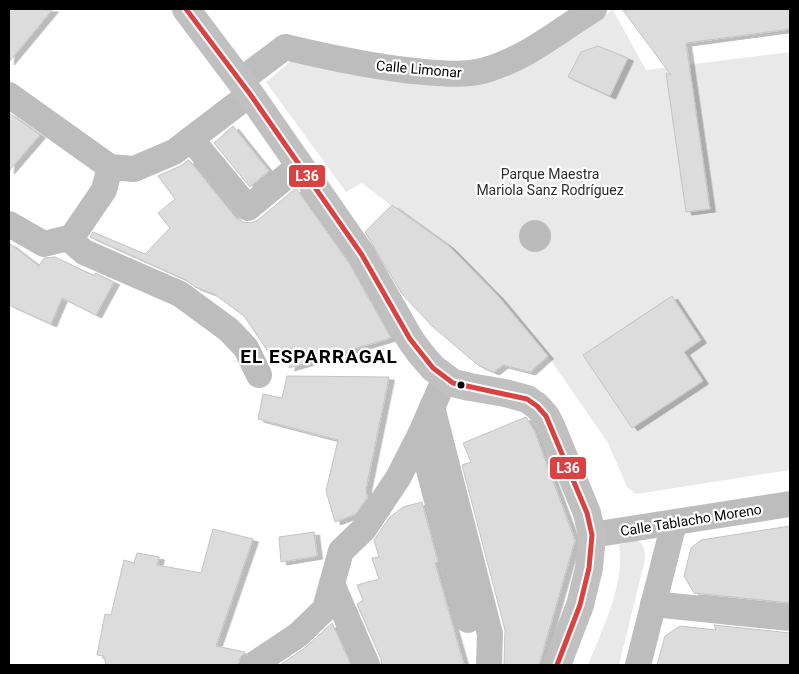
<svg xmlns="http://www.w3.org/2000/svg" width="799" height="674" viewBox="0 0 799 674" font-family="Roboto,sans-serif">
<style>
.green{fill:#e9e9e9}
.water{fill:#bbb}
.building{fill:#dcdcdc;stroke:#c4c4c4;filter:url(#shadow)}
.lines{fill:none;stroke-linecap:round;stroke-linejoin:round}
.street{stroke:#bdbdbd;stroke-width:26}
.secondary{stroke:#c0c0c0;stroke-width:28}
.bus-1-casing{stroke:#fff;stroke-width:9}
.bus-1{stroke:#da4241;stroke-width:5}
.bus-dot{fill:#000;stroke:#fff;stroke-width:2}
.labels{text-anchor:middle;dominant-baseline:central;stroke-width:4.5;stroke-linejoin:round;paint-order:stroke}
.street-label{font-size:14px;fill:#000;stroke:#fff}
.park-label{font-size:14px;fill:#2e2e2e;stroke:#fff}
.district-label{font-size:19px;font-weight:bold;letter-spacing:1px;fill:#000;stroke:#fff}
.line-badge{stroke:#fff;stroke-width:2}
.badge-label{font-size:14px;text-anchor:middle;font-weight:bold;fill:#fff}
</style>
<defs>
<filter id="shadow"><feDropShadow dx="5.5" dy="3" stdDeviation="0" flood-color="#0004"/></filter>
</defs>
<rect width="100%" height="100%" fill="#fff"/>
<g class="green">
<polygon points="613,10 646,70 790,52 790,470 636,494 627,487 608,443 548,356 499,297 463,261 362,183 346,192 266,82 291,61 419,85 481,83 528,65"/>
<path d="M 635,540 C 644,543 645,550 645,559 L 619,665 L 588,665 C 602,631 626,581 619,545 Z"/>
</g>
<circle class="water" cx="535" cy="236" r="16"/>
<g class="building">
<polygon points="9,9 53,9 9,62"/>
<polygon points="622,9 790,9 790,29 686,43 710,209 686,212 666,73 671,75"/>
<polygon points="598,46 628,58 610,96 568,77 581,52"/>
<polygon points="9,113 40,135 9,171"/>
<polygon points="233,126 269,171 250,187 214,143"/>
<polygon points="189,160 236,218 243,222 251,223 258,220 296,188 349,263 391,338 289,368 294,348 267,350 244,316 214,294 195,287 186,280 90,237 93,232 145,254 170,228 158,213 175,199 158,176 180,166"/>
<polygon points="392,205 449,246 499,297 548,356 530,372 503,365 494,372 479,366 433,327 402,294 365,232"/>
<polygon points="9,243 39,266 44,258 55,257 95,276 95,273 114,282 96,315 62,298 51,324 9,305"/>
<polygon points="672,296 701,340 684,352 703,381 632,428 583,355"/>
<polygon points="287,376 389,377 366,489 367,498 356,514 335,522 326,491 338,440 258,419 263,394 282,398"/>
<polygon points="526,417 534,430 575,540 539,665 504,665 505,630 462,465 471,462 463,443"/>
<polygon points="422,502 438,562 435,563 464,665 382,665 381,659 357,604 363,600 357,585 379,579 372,558 379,557 374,540 389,518 403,507"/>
<polygon points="790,526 790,603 694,593 684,576 691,548 701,540"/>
<polygon points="213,529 253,539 216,646 245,652 240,658 238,665 106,665 104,656 97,655 105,614 111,615 124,560 134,563 137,553 159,557 157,565 201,573"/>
<polygon points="314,532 317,556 281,562 279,537"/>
<polygon points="332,623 351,665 280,665 306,647"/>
<polygon points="714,625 790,633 790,665 657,665 665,636 680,626 716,630"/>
</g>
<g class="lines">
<g class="street">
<path d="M 240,81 L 285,47 C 331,58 377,68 424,72 C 447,74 471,76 492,68 C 529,56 562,29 594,9"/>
<polyline points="9,95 110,167 134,169 174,152 250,94"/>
<polyline points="191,139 248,208 300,165"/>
<polyline points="9,224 44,244 72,237 104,190 110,167"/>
<polyline points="68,238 84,252 180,294 229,330 246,348 259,375"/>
<polyline points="432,407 490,634 489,665"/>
<polyline points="420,435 468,620"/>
<polyline points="592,535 790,504"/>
<polyline points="332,584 367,665"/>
<polyline points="653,604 790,618"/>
<polyline points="253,665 298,635 325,609 341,551 364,529 398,478 420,435 445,378"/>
<polyline points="638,665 674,523"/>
</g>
<polyline class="secondary" points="186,9 250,94 362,255 410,339 420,353 433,368 453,383 470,387 505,393 527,399 537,406 546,416 552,428 587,513 592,535 589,568 580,605 557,665"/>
<g class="bus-1-casing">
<polyline id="bus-1" points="186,9 250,94 362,255 410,339 433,368 453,383 527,399 537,406 546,416 587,513 592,535 589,568 580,605 557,665"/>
</g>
<use href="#bus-1" class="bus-1"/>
</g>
<circle class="bus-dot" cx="461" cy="385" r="4.5"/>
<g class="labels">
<g class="street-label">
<text transform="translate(419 69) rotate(5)">Calle Limonar</text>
<text transform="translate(691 520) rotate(-9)">Calle Tablacho Moreno</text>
</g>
<g class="park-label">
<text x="550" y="174">Parque Maestra<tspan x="550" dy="16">Mariola Sanz Rodríguez</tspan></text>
</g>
<g class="district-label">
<text x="319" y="356">EL ESPARRAGAL</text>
</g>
</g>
<g class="line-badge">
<rect x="288" y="164" width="38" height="24" rx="5" fill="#da4241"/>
<rect x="549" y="456" width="38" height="24" rx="5" fill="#da4241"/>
</g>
<g class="badge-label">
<text x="307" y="181">L36</text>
<text x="568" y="473">L36</text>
</g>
<rect width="799" height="674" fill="none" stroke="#000000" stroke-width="20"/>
</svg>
